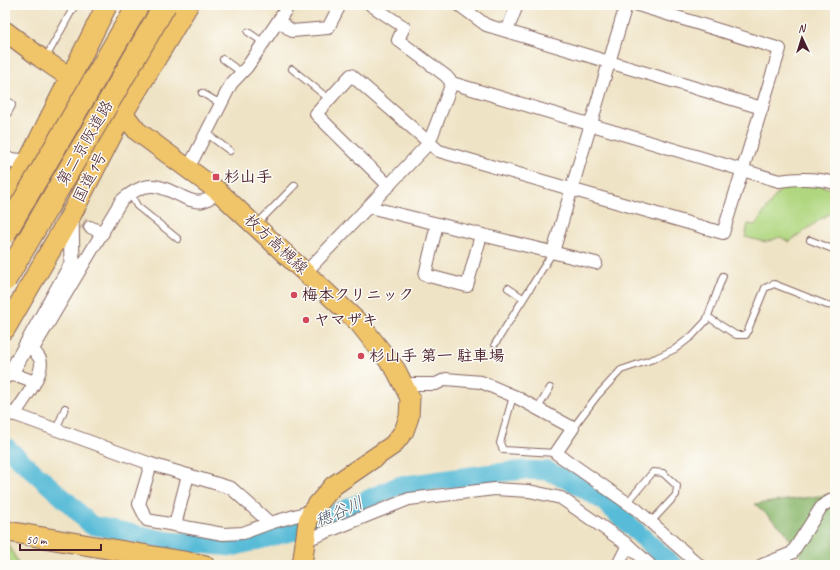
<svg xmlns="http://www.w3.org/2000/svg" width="840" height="570" viewBox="0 0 840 570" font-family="Caveat,'Klee One',sans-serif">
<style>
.green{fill:#b0d780;stroke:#7d7b56}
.forest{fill:#8cb86e;stroke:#6b6c4c}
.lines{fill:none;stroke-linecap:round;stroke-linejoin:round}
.river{stroke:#59bbd7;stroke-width:19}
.minor-tunnel{stroke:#cebca6;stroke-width:12;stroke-dasharray:12 6;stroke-linecap:butt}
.service-casing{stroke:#846461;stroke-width:8}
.minor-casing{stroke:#846461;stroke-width:14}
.tertiary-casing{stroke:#846461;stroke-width:17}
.primary-casing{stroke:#846461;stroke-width:21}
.trunk-casing{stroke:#846461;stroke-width:22}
.service{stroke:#fff;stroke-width:6}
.minor{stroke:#fff;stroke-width:12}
.tertiary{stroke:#fff;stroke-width:15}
.primary{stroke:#f0c469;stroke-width:19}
.trunk{stroke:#f0c469;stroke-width:20}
.motorway-bridge-casing{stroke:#846461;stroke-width:24;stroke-linecap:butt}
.motorway-bridge{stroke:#f0c469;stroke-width:22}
.poi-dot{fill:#d1495b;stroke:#fdfcf7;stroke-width:1.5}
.labels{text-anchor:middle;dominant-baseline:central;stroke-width:3;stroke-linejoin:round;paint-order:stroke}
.street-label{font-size:16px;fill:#4a1f2b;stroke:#fdfcf7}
.poi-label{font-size:16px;font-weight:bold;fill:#4a1f2b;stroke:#fdfcf7;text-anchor:start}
.water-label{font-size:17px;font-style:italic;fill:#505d70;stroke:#fdfcf7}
</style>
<rect width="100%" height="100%" fill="#fdfcf7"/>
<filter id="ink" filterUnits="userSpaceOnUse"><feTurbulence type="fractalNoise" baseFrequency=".025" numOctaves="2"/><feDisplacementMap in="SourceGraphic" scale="8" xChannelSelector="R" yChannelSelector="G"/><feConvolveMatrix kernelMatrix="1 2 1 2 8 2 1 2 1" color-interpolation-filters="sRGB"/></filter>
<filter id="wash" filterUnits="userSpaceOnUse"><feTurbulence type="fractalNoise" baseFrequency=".012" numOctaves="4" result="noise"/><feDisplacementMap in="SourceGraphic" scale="16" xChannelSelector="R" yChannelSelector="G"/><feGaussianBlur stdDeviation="0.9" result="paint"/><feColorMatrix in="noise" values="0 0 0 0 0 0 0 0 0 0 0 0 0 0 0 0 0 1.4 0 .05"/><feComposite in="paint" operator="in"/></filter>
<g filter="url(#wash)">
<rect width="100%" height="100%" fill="#efe3c5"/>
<g class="green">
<polygon points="816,184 835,190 835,217 828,214 789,242 780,237 766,242 745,237 748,224 755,225 782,187"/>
<polygon points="5,543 8,543 19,565 5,565"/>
</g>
<polygon class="forest" points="835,494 835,561 810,565 806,565 784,530 755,504"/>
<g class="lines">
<polyline class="river" points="5,446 70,504 91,525 169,541 232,547 298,530 398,486 485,474 525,470 548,471 576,484 603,501 673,565"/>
</g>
</g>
<g filter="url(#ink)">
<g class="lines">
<polyline class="minor-tunnel" points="5,177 90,227"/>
<g class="service-casing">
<g id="service">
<polyline points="248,32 264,43"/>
<polyline points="45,59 75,5"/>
<polyline points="223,59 242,73"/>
<polyline points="292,69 329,99"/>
<polyline points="202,93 221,104"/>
<polyline points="206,133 230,151"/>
<polyline points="130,193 137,206 178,239"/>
<polyline points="257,224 295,185"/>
<polyline points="810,240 835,250"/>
<polyline points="508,288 523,298"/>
<polyline points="708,317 736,335 746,335 765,288 774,284 827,305 835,306"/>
<polyline points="495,344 553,252"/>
<polyline points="513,396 500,443 503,450 556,453"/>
<polyline points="538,408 550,388"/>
<polyline points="573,428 597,396 621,370 656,358 675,349 692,336 706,321 723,276"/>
<polyline points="56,430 65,408"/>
<polyline points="627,503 653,472 663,473 677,486 676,495 651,522"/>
</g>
</g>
<g class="minor-casing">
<g id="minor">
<polyline points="459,5 486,25 762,108"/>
<polyline points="279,21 292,31 328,28 340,5"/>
<polyline points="507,31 517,5"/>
<path d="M 452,83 L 779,181 C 799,178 816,178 835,183"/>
<polyline points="5,112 9,105"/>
<polyline points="188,169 231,84 247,67 289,5"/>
<polyline points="389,186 316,114 351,75 439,151 723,233 780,49 638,5"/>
<polyline points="369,207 596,263"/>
<polyline points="437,224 425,275 467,286 481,235"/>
<polyline points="90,227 103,233"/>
<polyline points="553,252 626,5"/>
<polyline points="306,272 429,143 452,83 446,76 398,40 404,27 371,5"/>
<polyline points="8,375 19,376 35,382"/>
<polyline points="404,384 436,384 446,379 481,382 516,397 573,428 556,453 636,509 699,565"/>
<polyline points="5,411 151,464 231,488 270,523 312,511"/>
<path d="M 14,415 C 21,403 46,373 40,359 C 38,356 35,352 33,349 L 121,201 C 146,179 158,184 185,198 C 190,200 197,203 203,201 C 209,200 213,195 218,191"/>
<polyline points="151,464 139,504 147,520 223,534 243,533 270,523"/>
<polyline points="175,525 188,475"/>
<polyline points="304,541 409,499 495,489 529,491 561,498 628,545 650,565"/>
<polyline points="618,565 628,545"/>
<polyline points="762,565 792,553 822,506 835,498"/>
</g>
</g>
<g class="tertiary-casing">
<g id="tertiary">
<polyline points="5,160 28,162"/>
<polyline points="5,376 12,371 72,264 71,215"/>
</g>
</g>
<g class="primary-casing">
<polyline id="primary" points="5,31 41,58 123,113 137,131 218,191 359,323 396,370 410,398 409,417 404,431 393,445 333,486 312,511 308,521 302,565"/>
</g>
<g class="trunk-casing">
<g id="trunk">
<polyline points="5,203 28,162 107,5"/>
<polyline points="5,329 71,215 123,113 188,5"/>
<polyline points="5,531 204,565"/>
</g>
</g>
<use href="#service" class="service"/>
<use href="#minor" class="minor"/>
<use href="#tertiary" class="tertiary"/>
<use href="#primary" class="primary"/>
<use href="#trunk" class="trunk"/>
<g class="motorway-bridge-casing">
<g id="motorway-bridge">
<polyline points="5,233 138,5"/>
<polyline points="5,280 165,5"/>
</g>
</g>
<use href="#motorway-bridge" class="motorway-bridge"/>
</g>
</g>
<g class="poi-dot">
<rect x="212" y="173" width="8" height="8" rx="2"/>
<circle cx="294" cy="295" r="4"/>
<circle cx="306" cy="320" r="4"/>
<circle cx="361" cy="356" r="4"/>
</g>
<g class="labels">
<g class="street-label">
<text transform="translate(85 143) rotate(-60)">第二京阪道路</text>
<text transform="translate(90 177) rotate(-63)">国道1号</text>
<text transform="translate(276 244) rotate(43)">枚方高槻線</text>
</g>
<g class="poi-label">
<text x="224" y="177">杉山手</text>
<text x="302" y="295">梅本クリニック</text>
<text x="314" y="320">ヤマザキ</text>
<text x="369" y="356">杉山手 第一 駐車場</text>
</g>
<g class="water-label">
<text transform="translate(339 512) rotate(-24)">穂谷川</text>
</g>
</g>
<rect width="840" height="570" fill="none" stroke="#fdfcf7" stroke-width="20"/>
<g transform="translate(802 38) rotate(356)" stroke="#fdfcf7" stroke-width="3" paint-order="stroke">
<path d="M0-3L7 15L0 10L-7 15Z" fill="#4a1f2b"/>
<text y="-6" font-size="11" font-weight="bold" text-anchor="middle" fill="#4a1f2b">N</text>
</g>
<path d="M20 544v6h81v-6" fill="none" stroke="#4a1f2b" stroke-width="2"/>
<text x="26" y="544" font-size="12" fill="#4a1f2b" stroke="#fdfcf7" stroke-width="3" paint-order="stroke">50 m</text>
</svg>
